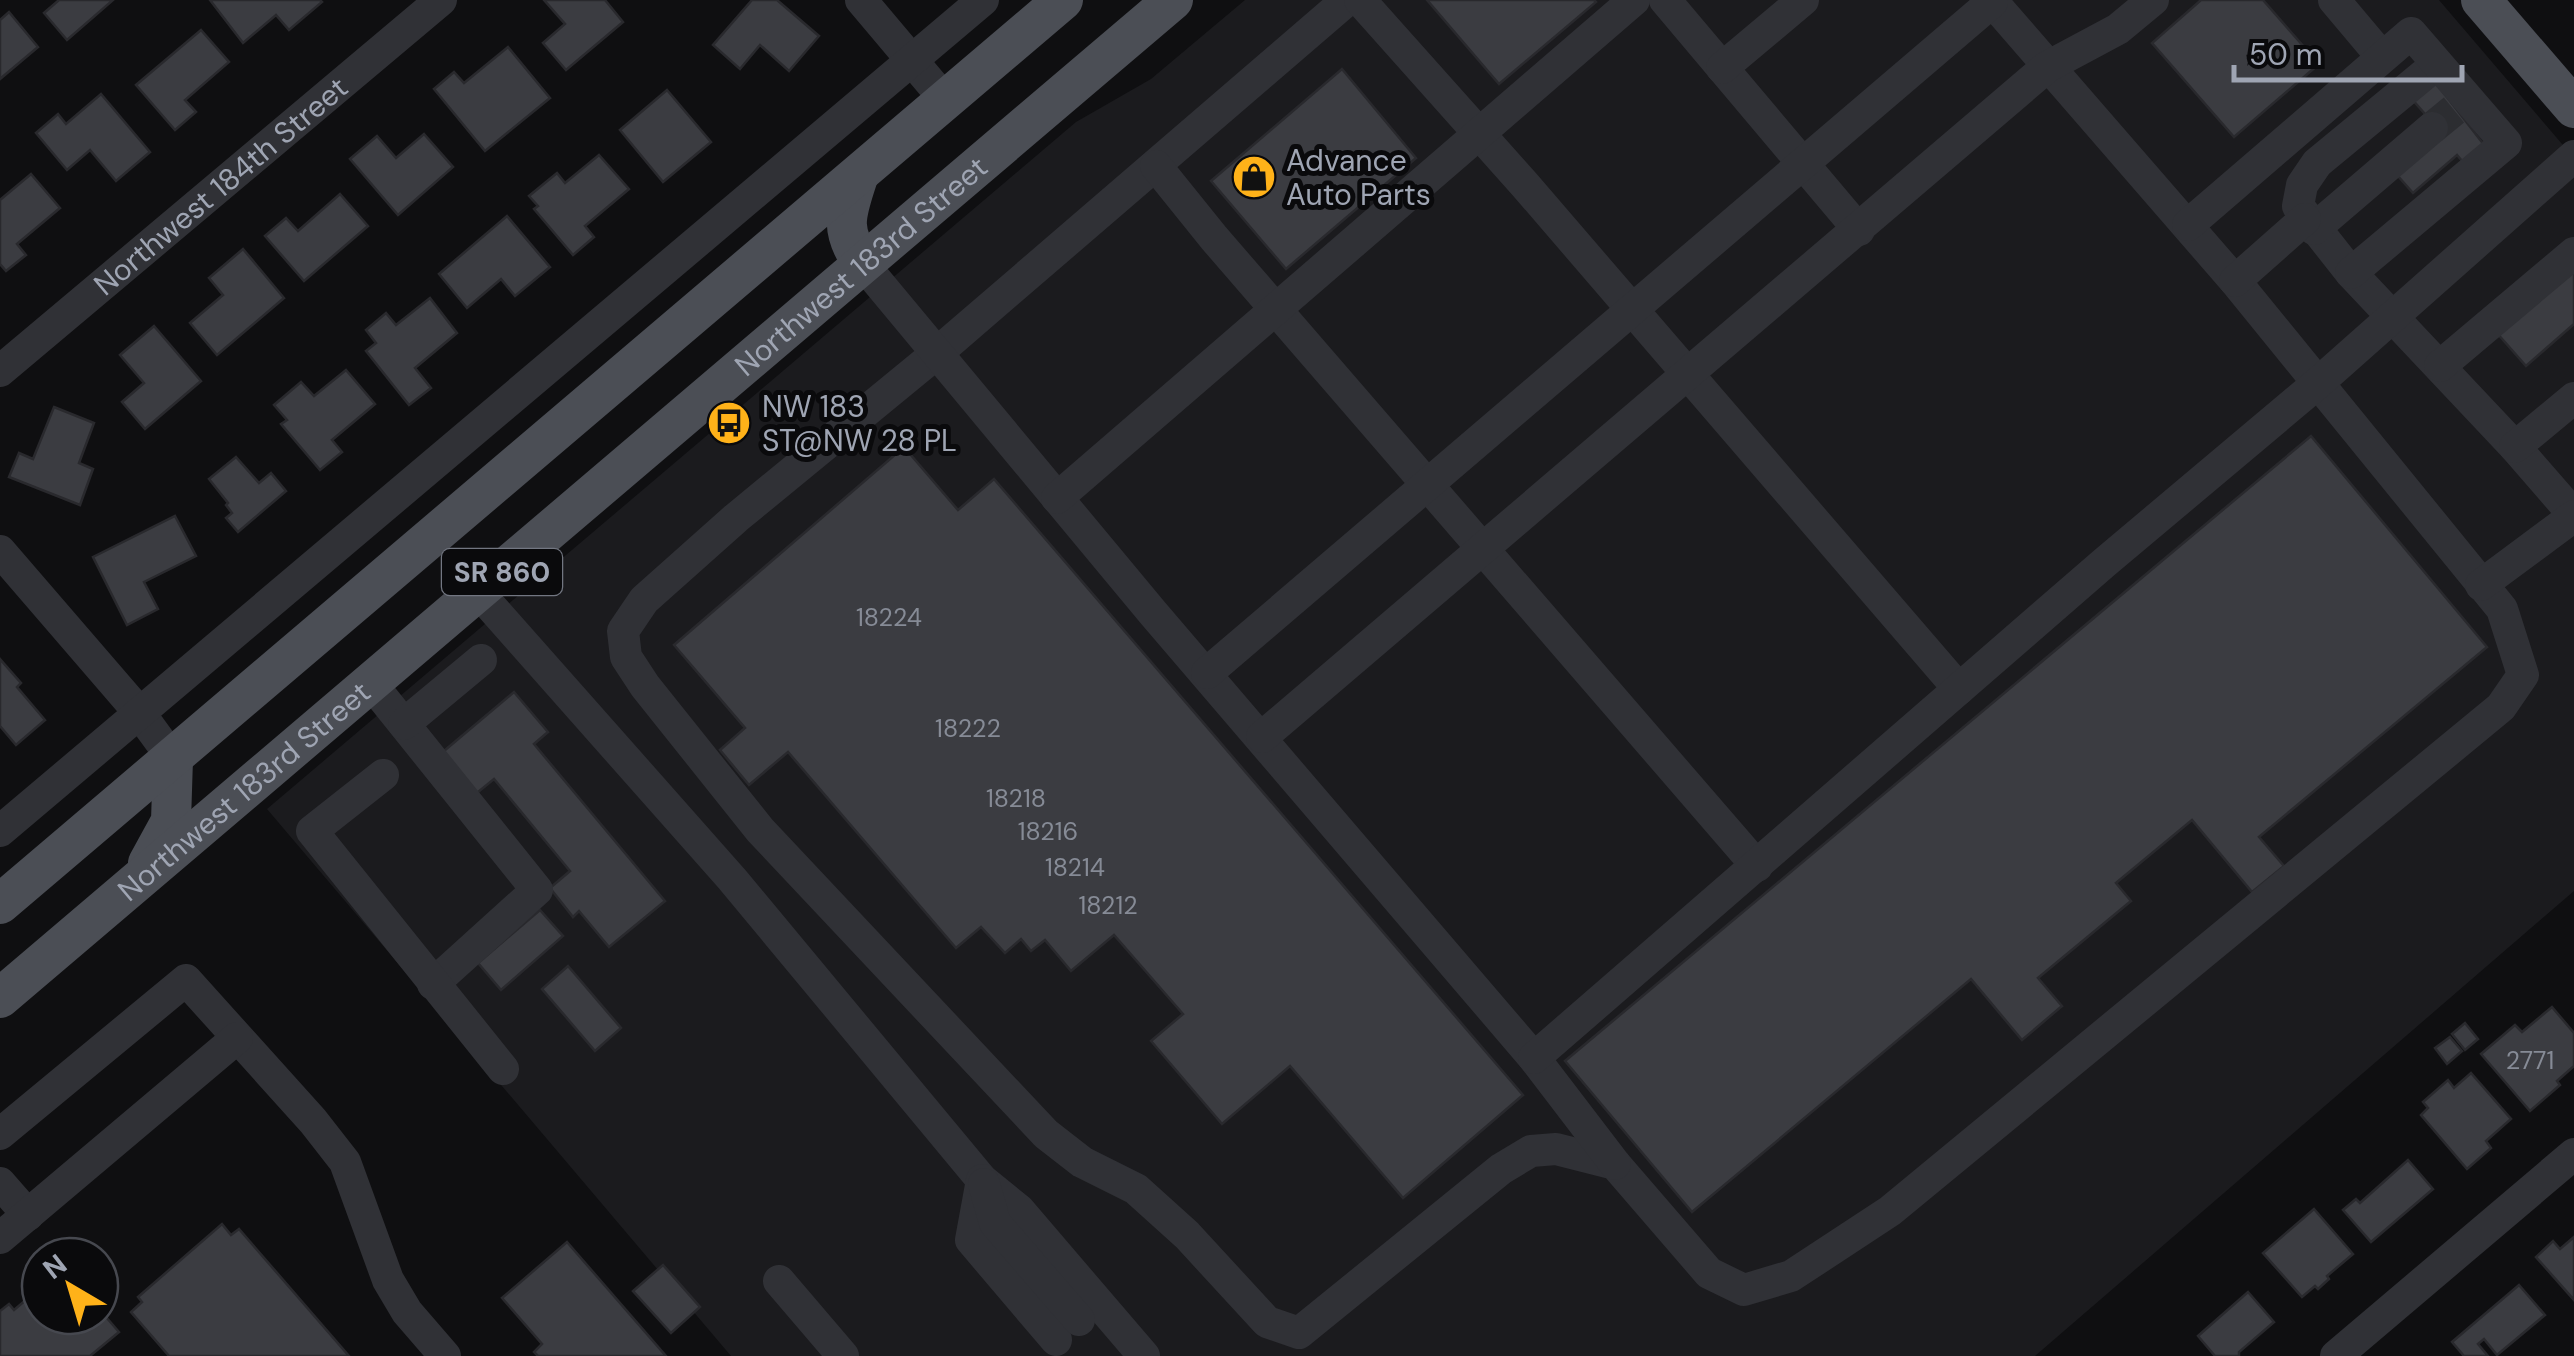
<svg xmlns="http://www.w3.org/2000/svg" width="2574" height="1356" viewBox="0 0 2574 1356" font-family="'DM Sans',sans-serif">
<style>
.built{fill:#1b1b1e}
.building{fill:#3b3c41;stroke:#29292d;stroke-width:2.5}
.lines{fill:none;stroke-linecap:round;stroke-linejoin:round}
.minor-tunnel{stroke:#2c2d31;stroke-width:32;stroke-dasharray:32 16;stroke-linecap:butt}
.minor{stroke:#303136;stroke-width:32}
.major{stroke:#4b4e55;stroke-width:40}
.labels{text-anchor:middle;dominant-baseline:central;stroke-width:10;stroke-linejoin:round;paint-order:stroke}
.number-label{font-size:25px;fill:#868b96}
.shield{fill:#0a0a0c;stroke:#727681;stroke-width:2.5}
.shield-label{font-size:28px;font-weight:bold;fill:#9fa5b3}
.poi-label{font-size:30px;fill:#9fa5b3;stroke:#0a0a0c;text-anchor:start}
.street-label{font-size:30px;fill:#9fa5b3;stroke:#0a0a0c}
</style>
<rect width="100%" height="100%" fill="#0f0f11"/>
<polygon class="built" points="1245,0 2439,0 2574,158 2574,891 2035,1356 731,1356 267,809 1076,122 1151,79"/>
<g class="building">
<polygon points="59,0 113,0 67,40 44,13"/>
<polygon points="210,0 320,0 322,2 289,30 276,15 243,43"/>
<polygon points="544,0 605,0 623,22 566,70 543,43 565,24"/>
<polygon points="752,0 777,0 819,36 789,71 760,45 740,69 713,45"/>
<polygon points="1427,0 1594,0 1596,2 1499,84"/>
<polygon points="2201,0 2263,0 2319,64 2234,137 2152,43"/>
<polygon points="9,12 38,47 0,79 0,20"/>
<polygon points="201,30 229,62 185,100 196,112 175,130 136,85"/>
<polygon points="508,47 550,98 485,151 434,89 454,72 464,83"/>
<polygon points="1342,69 1416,158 1286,269 1211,181"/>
<polygon points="2433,79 2488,150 2468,168 2457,155 2413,193 2397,175 2432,122 2411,98"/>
<polygon points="667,90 711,142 663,182 620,130"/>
<polygon points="101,94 150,152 116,181 90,150 67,170 36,133 58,114 66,124"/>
<polygon points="424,134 453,167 398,215 350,159 377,136 396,158"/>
<polygon points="599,155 629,189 585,226 594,237 573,255 534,209 538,206 529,196 557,173 565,183"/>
<polygon points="31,174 60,208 17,244 26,255 6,271 0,264 0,200"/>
<polygon points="340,194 368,226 304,281 265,236 286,218 298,231"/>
<polygon points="507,216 550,267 515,296 501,279 467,308 439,274"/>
<polygon points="243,249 284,298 217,355 190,323 223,295 209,278"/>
<polygon points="2574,271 2574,324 2526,366 2496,332"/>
<polygon points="430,298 457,333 415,368 431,388 409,405 366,351 376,343 366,330 386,313 396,325"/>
<polygon points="154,326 201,381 145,429 122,402 144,383 120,355"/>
<polygon points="346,370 375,404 332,440 342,452 320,470 281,424 287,420 274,405 301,382 314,396"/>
<polygon points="54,407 94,423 79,463 93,469 80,505 9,477 19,453 33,459"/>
<polygon points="2311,436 2487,647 2259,837 2284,866 2252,892 2192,820 2116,883 2131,901 2038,978 2062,1006 2022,1040 1971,979 1692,1212 1565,1061"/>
<polygon points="904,447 958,510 994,479 1523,1095 1403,1198 1290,1066 1222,1124 1151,1041 1183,1014 1114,935 1071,971 1045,940 1031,951 1021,939 1005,953 981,927 956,948 788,752 749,785 720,750 745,728 674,645"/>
<polygon points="236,457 259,483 271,473 286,491 238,532 226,518 232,513 226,505 228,503 209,479"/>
<polygon points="175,516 196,556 144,582 158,609 127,625 93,557"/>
<polygon points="0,659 21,683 17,687 45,720 16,745 0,726"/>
<polygon points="514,692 548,732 534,744 665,901 609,947 579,911 573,917 550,888 570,871 494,779 472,797 438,756"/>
<polygon points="540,910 563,936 501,990 478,963"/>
<polygon points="568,966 621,1028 595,1051 542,989"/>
<polygon points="2552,1007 2574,1033 2574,1066 2557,1081 2560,1085 2530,1111 2481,1054 2515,1025 2522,1032"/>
<polygon points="2465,1023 2478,1039 2465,1050 2452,1034"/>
<polygon points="2450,1037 2462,1051 2447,1064 2435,1048"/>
<polygon points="2471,1073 2511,1119 2486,1141 2491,1148 2467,1169 2421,1115 2428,1108 2423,1102 2448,1080 2454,1088"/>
<polygon points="2408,1160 2433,1189 2371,1242 2343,1210 2356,1199 2360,1203"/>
<polygon points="2314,1209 2353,1254 2327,1276 2329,1279 2318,1289 2315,1286 2302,1297 2263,1253"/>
<polygon points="222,1224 231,1235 239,1229 349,1356 169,1356 131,1312 142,1302 138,1297"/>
<polygon points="2574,1237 2574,1300 2536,1257 2553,1241 2560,1249"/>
<polygon points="567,1242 666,1356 538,1356 534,1352 542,1344 502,1298"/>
<polygon points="663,1265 700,1307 671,1333 633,1291"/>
<polygon points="2519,1285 2545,1315 2497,1355 2484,1339 2478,1344 2488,1356 2464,1356 2452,1342"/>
<polygon points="40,1288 40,1316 100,1316 100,1310 119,1332 90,1356 0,1356 0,1311 9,1304 14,1310"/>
<polygon points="2248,1292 2274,1322 2239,1352 2239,1356 2215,1356 2198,1336"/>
</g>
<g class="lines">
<polyline class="minor-tunnel" points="2432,128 2454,110"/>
<g class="minor">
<polyline points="861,0 947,102"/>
<polyline points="1347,0 937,353 736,518 644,600 623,631 626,657 645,686 760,830 1046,1134 1082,1162 1136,1189 1187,1235 1267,1322 1299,1333 1501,1169 1531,1151 1556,1149 1615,1164 1709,1273 1744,1290 1791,1276 1890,1211 2501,707 2523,675 2502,609 2235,281 1991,0"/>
<polyline points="1360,0 1525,185 1959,689"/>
<polyline points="1665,0 1859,230"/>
<polyline points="2334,0 2382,57"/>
<polyline points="2437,64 2317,163 2302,185 2298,206 2351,273 2515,447 2574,515"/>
<polyline points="1722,68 1803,0"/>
<polyline points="1156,166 1214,238 1757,866"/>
<polyline points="2188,225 2411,33 2506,143 2351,273"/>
<polyline points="2314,229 2432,128"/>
<polyline points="862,263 1153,613 1534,1058 1615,1164"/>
<polyline points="2235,281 2305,219"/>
<polyline points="2440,366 2574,253"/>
<path id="s1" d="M 0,371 L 441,0"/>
<polyline points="2515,447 2574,398"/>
<polyline points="1057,498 1634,0"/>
<polyline points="0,551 138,711 173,759"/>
<polyline points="2481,585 2574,516"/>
<polyline points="478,592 732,879 982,1180 1019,1210 1144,1356"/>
<polyline points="1207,673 1992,2"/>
<polyline points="370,682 537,890 433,984"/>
<polyline points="404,724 481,660"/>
<polyline points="1262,737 2047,67 2118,29 2153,0"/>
<polyline points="383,775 312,831 503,1069"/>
<polyline points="0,831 983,0"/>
<polyline points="1534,1058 2104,563 2318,383 2574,156"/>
<polyline points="0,1134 186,980 313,1121 345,1162 388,1280 407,1312 445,1356"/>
<polyline points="982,1180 971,1240 1056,1340"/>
<polyline points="0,1183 28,1215"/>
<polyline points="984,1184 995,1223 1079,1320"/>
<polyline points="0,1238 237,1038"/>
<polyline points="779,1281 843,1356"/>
<polyline points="2336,1356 2574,1154"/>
</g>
<g class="major">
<polyline points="2481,0 2574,108"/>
<path d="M 858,177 C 846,215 839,228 862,263"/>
<polyline points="148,863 171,821 173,759"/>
<polyline points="0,904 1063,0"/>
<path id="s2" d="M 0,998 L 1173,0"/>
</g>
</g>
<defs>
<g id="shop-disc" transform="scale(2.25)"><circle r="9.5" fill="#ffb219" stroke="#0a0a0c"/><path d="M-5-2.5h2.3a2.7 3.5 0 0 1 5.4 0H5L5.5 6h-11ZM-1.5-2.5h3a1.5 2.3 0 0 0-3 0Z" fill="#111"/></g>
<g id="bus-disc" transform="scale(2.25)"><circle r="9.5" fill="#ffb219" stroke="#0a0a0c"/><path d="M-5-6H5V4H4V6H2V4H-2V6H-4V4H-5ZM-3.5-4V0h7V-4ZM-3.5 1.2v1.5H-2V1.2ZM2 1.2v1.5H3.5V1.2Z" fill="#111"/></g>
</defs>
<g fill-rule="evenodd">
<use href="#shop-disc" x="1254" y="177"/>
<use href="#bus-disc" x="729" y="423"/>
</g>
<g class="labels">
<g class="number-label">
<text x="889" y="617">18224</text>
<text x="968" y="728">18222</text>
<text x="1016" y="798">18218</text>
<text x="1048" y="831">18216</text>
<text x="1075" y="867">18214</text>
<text x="1108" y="905">18212</text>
<text x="2530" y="1060">2771</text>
</g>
<rect class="shield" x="442" y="549" width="120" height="46" rx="8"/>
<g class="shield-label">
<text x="502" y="572">SR 860</text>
</g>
<g class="poi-label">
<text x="1286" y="160">Advance<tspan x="1286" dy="34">Auto Parts</tspan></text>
<text x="762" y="406">NW 183<tspan x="762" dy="34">ST@NW 28 PL</tspan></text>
</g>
<g class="street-label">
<text stroke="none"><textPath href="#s1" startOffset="288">Northwest 184th Street</textPath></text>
<text stroke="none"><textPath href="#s2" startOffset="1130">Northwest 183rd Street</textPath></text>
<text stroke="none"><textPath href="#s2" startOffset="320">Northwest 183rd Street</textPath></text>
</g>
</g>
<g transform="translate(70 1286) rotate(322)"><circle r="48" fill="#0a0a0c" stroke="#46484f" stroke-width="2.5"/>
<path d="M0-8L18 38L0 25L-18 38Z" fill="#ffb219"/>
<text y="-15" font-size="28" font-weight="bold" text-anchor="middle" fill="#9fa5b3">N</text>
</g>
<path d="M2234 65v15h228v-15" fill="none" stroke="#9fa5b3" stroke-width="5"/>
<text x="2249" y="65" font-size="30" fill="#9fa5b3" stroke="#0a0a0c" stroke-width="8" paint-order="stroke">50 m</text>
</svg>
